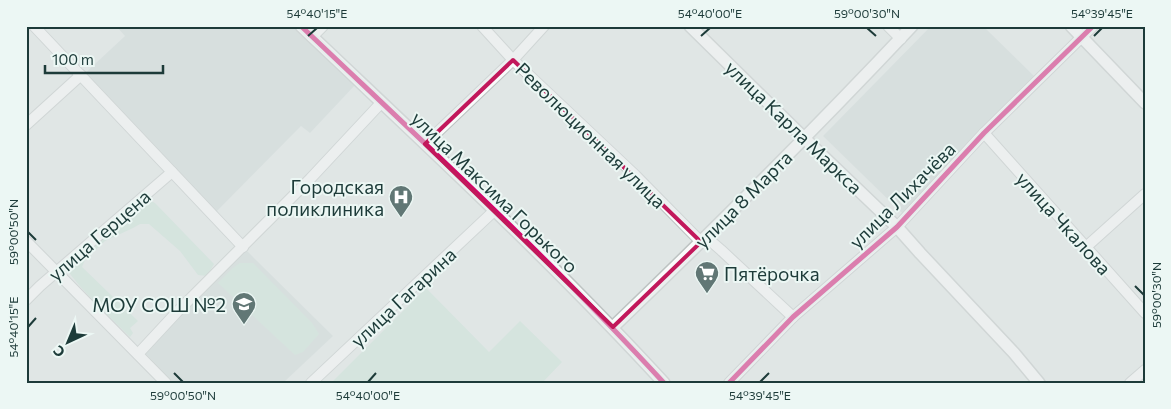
<svg xmlns="http://www.w3.org/2000/svg" width="1171" height="409" viewBox="0 0 1171 409" font-family="Commissioner,sans-serif">
<style>
.built{fill:#cdd8d6}
.green{fill:#c7e2d5}
.lines{fill:none;stroke-linecap:round;stroke-linejoin:round}
.minor-casing{stroke:#bdc3c2;stroke-width:12}
.tertiary-casing{stroke:#bdc3c2;stroke-width:14}
.minor{stroke:#fafbfb;stroke-width:10}
.tertiary{stroke:#fafbfb;stroke-width:11}
.cycleway-casing{stroke:#ecf7f4;stroke-width:8}
.cycleway{stroke:#d6006c;stroke-width:5}
.marked{fill:none;stroke:#c2185b;stroke-width:4;stroke-linejoin:round}
.ticks{fill:none;stroke:#1d3b39;stroke-width:2}
.labels{text-anchor:middle;dominant-baseline:central;stroke-width:4;stroke-linejoin:round;paint-order:stroke}
.street-label{font-size:19px;fill:#1d3b39;stroke:#ecf7f4}
.poi-label{font-size:19px;fill:#1d3b39;stroke:#ecf7f4;text-anchor:end}
.neatline{fill:none;stroke:#1d3b39;stroke-width:2}
.ticks-label{font-size:12px;text-anchor:middle;fill:#1d3b39}
</style>
<rect width="100%" height="100%" fill="#e0e6e5"/>
<g class="built">
<polygon points="116,26 296,26 356,84 310,133 301,126 214,214 82,76 125,36"/>
<polygon points="931,26 983,26 1035,77 902,213 823,136"/>
<polygon points="245,249 333,336 283,383 174,383 143,351"/>
</g>
<g class="green">
<path d="M 141,200 L 149,200 L 155,203 L 214,264 L 207,276 L 198,275 L 180,251 L 149,224 L 140,224 L 133,228 L 105,241 L 85,260 L 82,267 L 138,321 L 130,328 L 133,333 L 130,337 C 109,316 82,292 65,267 Z"/>
<polygon points="240,263 253,263 312,323 319,334 303,352 295,355 218,283 233,268"/>
<polygon points="426,288 489,352 520,321 562,362 542,383 331,383"/>
</g>
<g class="lines">
<g class="minor-casing">
<g id="minor">
<polyline points="34,26 243,247"/>
<polyline points="482,26 513,60 635,175 701,242"/>
<polyline points="888,26 901,39"/>
<polyline points="312,37 323,26"/>
<polyline points="26,125 81,75"/>
<polyline points="984,133 1145,313"/>
<polyline points="425,144 513,60 544,26"/>
<polyline points="706,237 721,250 793,317"/>
<polyline points="26,241 166,383"/>
<polyline points="1086,247 1145,194"/>
<polyline points="26,300 40,286 172,172"/>
<polyline points="138,354 177,312 310,179 381,103"/>
<polyline points="311,383 495,210"/>
<polyline points="729,383 793,317 897,227 984,133 1093,26"/>
<polyline points="1130,383 1145,370"/>
</g>
</g>
<g class="tertiary-casing">
<g id="tertiary">
<path d="M 301,26 C 424,143 549,258 664,383"/>
<polyline points="690,26 804,138 897,227 920,253 1014,353 1039,383"/>
<polyline points="1071,26 1145,103"/>
<path d="M 613,327 C 715,229 815,129 912,26"/>
</g>
</g>
<use href="#minor" class="minor"/>
<use href="#tertiary" class="tertiary"/>
<g class="cycleway-casing">
<g id="cycleway">
<path d="M 301,26 C 424,143 549,258 664,383"/>
<polyline points="729,383 793,317 897,227 984,133 1093,26"/>
</g>
</g>
<use href="#cycleway" class="cycleway"/>
</g>
<path d="M0 0H1171V409H0ZM 513,60 L 701,242 L 613,327 L 425,144 Z" fill="#e0e6e5" fill-opacity=".55" fill-rule="evenodd"/>
<path class="marked" d="M 513,60 L 701,242 L 613,327 L 425,144 Z"/>
<path class="ticks" d="M 867,28 L 876,36M 308,36 L 317,28M 701,36 L 710,28M 1094,36 L 1102,28M 28,232 L 36,240M 1135,286 L 1144,295M 28,327 L 36,318M 174,373 L 183,382M 368,382 L 376,373M 760,382 L 769,373"/>
<defs>
<g id="hospital-pin" transform="scale(1.25)"><path d="M0 17L-7.5 6A9.5 9.5 0 1 1 7.5 6Z" fill="#617775" stroke="#ecf7f4"/><path d="M-5-5h3v3.5h4V-5h3V5h-3V1.5h-4V5h-3Z" fill="#fff"/></g>
<g id="supermarket-pin" transform="scale(1.25)"><path d="M0 17L-7.5 6A9.5 9.5 0 1 1 7.5 6Z" fill="#617775" stroke="#ecf7f4"/><path d="M-6-5.5h2.5l.6 2H6L4.5 2H-2.5L-4.4-4H-6ZM-1.5 3.2a1.3 1.3 0 1 0 .1 0ZM3 3.2a1.3 1.3 0 1 0 .1 0Z" fill="#fff"/></g>
<g id="school-pin" transform="scale(1.25)"><path d="M0 17L-7.5 6A9.5 9.5 0 1 1 7.5 6Z" fill="#617775" stroke="#ecf7f4"/><path d="M0-5L7-2L0 1L-7-2ZM-4 1L0 2.5L4 1V4Q0 6-4 4Z" fill="#fff"/></g>
</defs>
<g fill-rule="evenodd">
<use href="#hospital-pin" x="401" y="197"/>
<use href="#supermarket-pin" x="707" y="273"/>
<use href="#school-pin" x="244" y="304"/>
</g>
<g class="labels">
<g class="street-label">
<text transform="translate(794 127) rotate(44)">улица Карла Маркса</text>
<text transform="translate(591 135) rotate(44)">Революционная улица</text>
<text transform="translate(495 192) rotate(44)">улица Максима Горького</text>
<text transform="translate(902 195) rotate(-45)">улица Лихачёва</text>
<text transform="translate(743 199) rotate(-45)">улица 8 Марта</text>
<text transform="translate(1064 223) rotate(48)">улица Чкалова</text>
<text transform="translate(99 235) rotate(-41)">улица Герцена</text>
<text transform="translate(403 297) rotate(-43)">улица Гагарина</text>
</g>
<g class="poi-label">
<text x="384" y="186">Городская<tspan x="384" dy="22">поликлиника</tspan></text>
<text x="724" y="273" text-anchor="start">Пятёрочка</text>
<text x="226" y="304">МОУ СОШ №2</text>
</g>
</g>
<rect width="1171" height="409" fill="none" stroke="#ecf7f4" stroke-width="55"/>
<g transform="translate(68 342) rotate(224)" stroke="#ecf7f4" stroke-width="4" paint-order="stroke">
<path d="M0-4L9 19L0 12L-9 19Z" fill="#1d3b39"/>
<text y="-8" font-size="14" font-weight="bold" text-anchor="middle" fill="#1d3b39">С</text>
</g>
<path d="M45 65v8h118v-8" fill="none" stroke="#1d3b39" stroke-width="2.5"/>
<text x="52" y="65" font-size="15" fill="#1d3b39" stroke="#ecf7f4" stroke-width="4" paint-order="stroke">100 m</text>
<rect x="28" y="28" width="1116" height="354" class="neatline"/>
<g class="ticks-label">
<text x="317" y="18">54°40'15"E</text>
<text x="710" y="18">54°40'00"E</text>
<text x="867" y="18">59°00'30"N</text>
<text x="1102" y="18">54°39'45"E</text>
<text transform="translate(14 232) rotate(-90)" y="4">59°00'50"N</text>
<text transform="translate(1157 295) rotate(-90)" y="4">59°00'30"N</text>
<text transform="translate(14 327) rotate(-90)" y="4">54°40'15"E</text>
<text x="183" y="400">59°00'50"N</text>
<text x="368" y="400">54°40'00"E</text>
<text x="760" y="400">54°39'45"E</text>
</g>
</svg>
